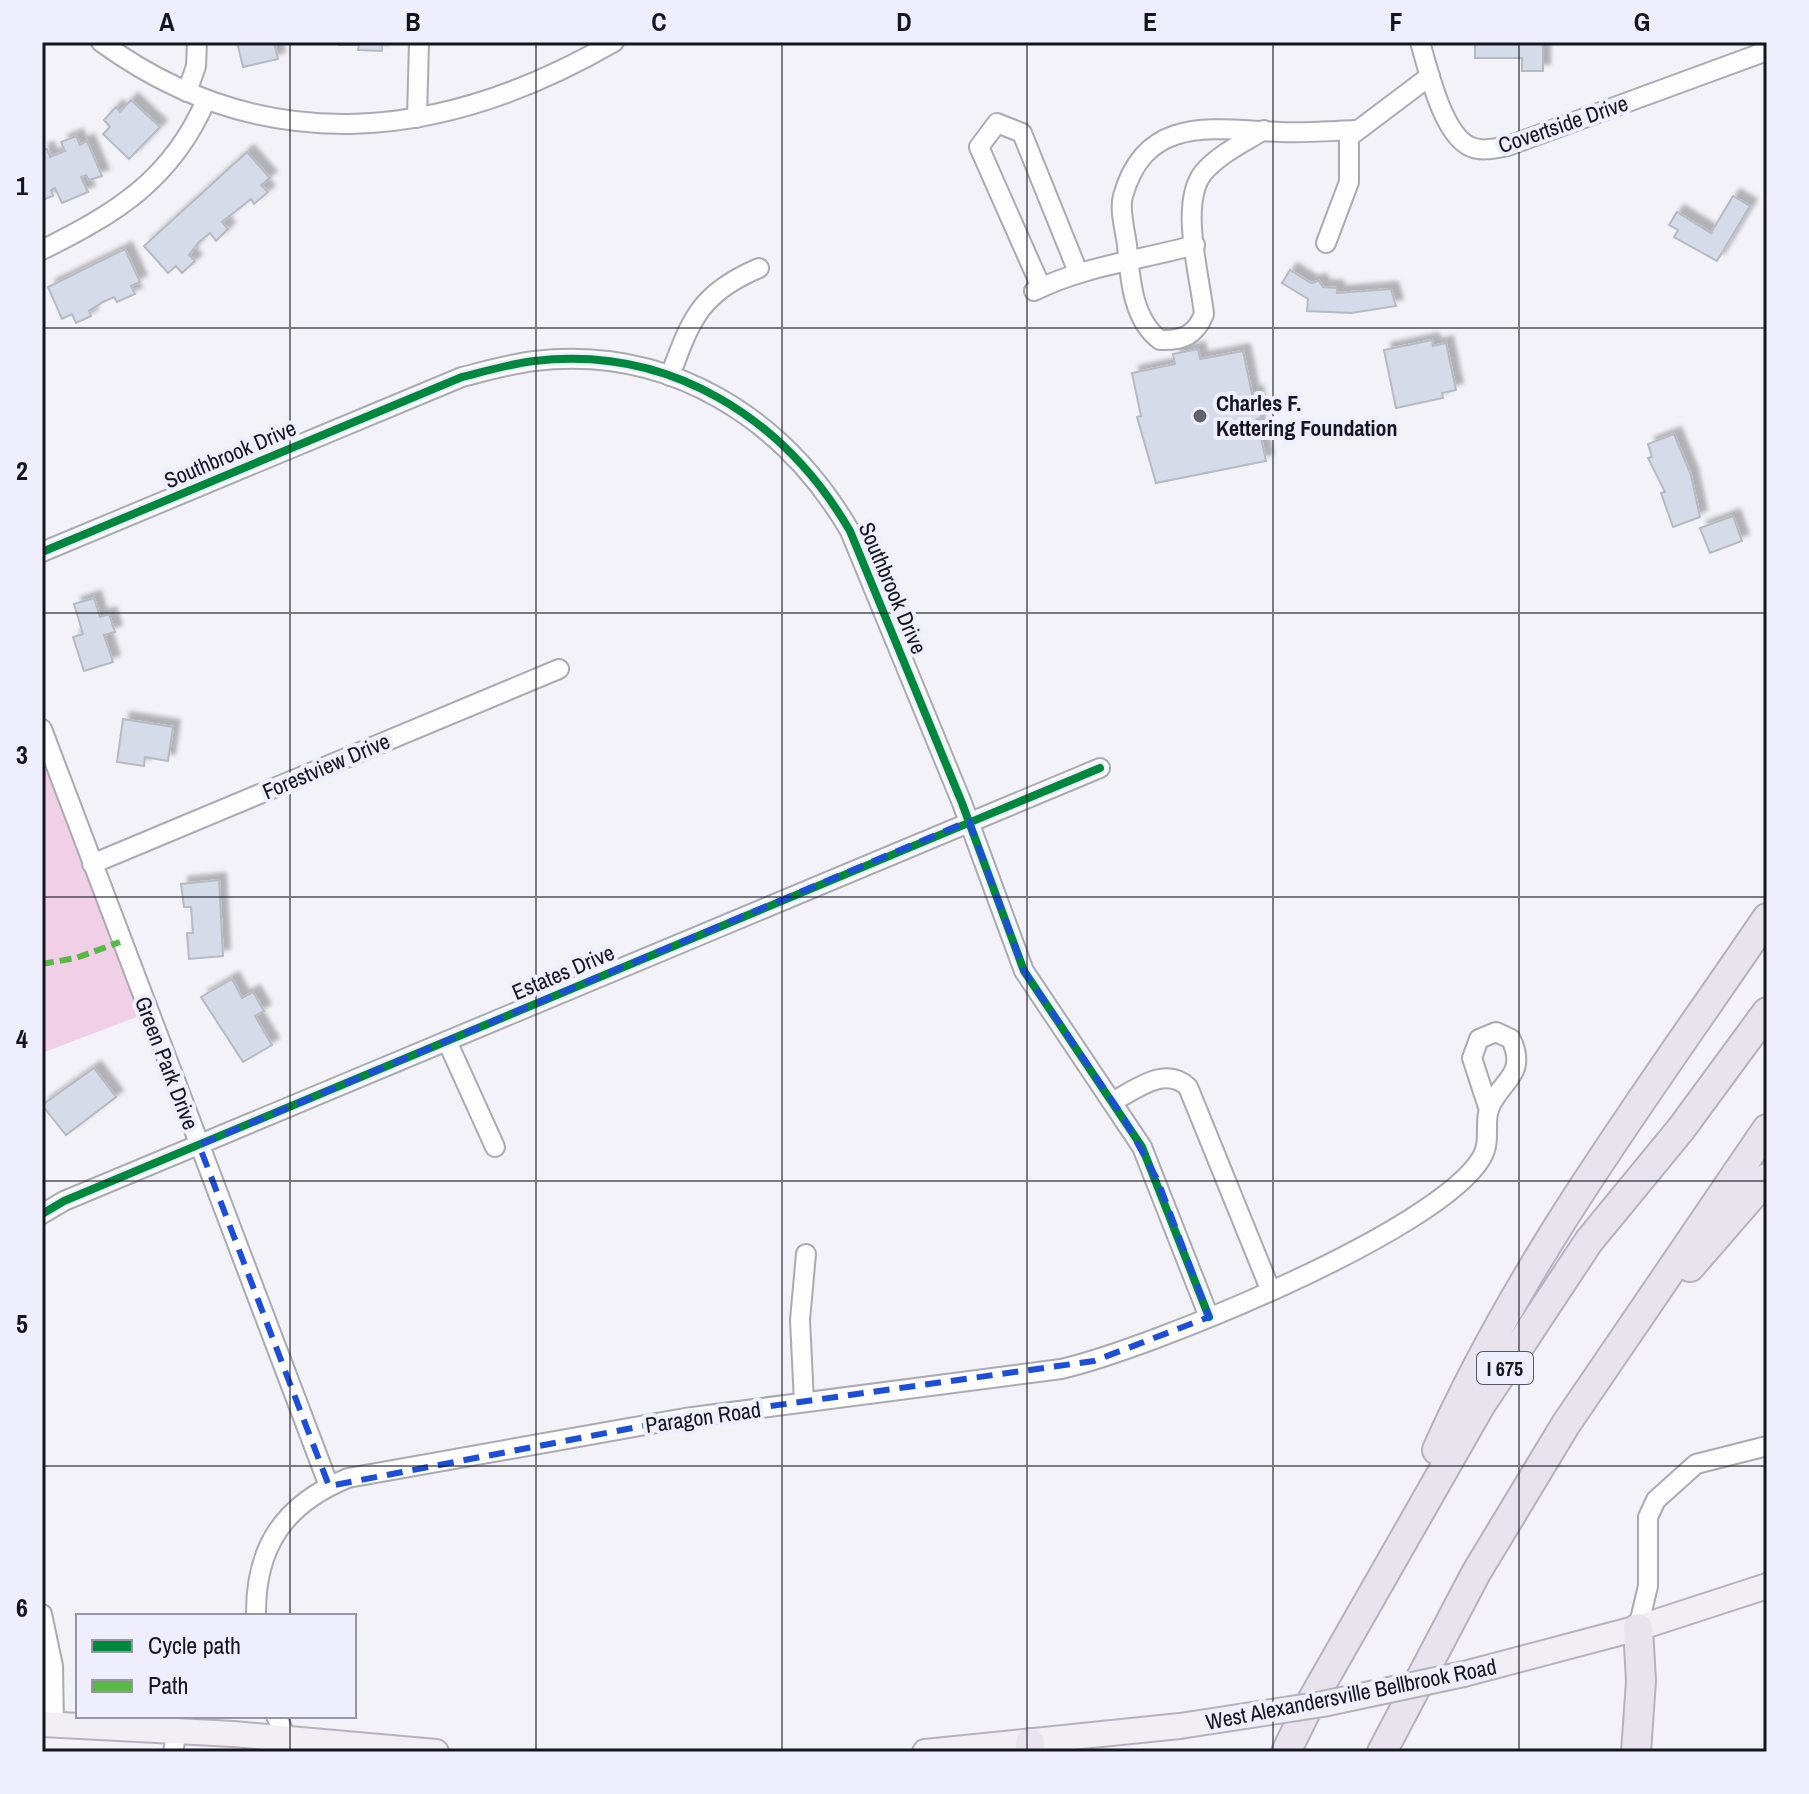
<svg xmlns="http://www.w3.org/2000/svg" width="1809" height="1794" viewBox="0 0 1809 1794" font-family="'Archivo Narrow',sans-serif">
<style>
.green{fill:#f0cfe7}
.building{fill:#d5dbe8;stroke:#b7bac2;stroke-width:2;filter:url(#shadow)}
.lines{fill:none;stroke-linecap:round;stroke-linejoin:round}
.minor-casing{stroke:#aaaab3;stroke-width:22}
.major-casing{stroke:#b7b1be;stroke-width:28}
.highway-casing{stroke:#b7b1be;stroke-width:32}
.minor{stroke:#fdfdfe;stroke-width:18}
.major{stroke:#f1eef4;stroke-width:24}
.highway{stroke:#e9e3ed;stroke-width:28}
.major-bridge-casing{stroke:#b7b1be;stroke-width:28;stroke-linecap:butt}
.major-bridge{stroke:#f1eef4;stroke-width:24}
.quiet{stroke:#58b947;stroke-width:6;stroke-dasharray:12 6;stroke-linecap:butt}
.cycleway-casing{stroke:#eeeefc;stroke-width:13}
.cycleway{stroke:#00873e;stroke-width:8}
.marked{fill:none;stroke:#1d4ed8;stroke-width:6;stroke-dasharray:16 10;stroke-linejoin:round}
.grid{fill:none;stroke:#151520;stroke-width:2;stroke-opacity:0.55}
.poi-dot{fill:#62626c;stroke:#eeeefc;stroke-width:3}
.labels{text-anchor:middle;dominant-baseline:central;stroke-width:8;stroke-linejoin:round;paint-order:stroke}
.shield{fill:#eeeefc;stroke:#565662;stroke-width:2}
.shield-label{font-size:20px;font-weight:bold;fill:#151520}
.street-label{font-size:22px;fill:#151520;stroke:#eeeefc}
.poi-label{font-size:22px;font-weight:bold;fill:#151520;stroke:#eeeefc;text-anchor:start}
.neatline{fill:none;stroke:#151520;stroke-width:3}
.grid-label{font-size:26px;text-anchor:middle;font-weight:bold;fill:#151520}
</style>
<defs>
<filter id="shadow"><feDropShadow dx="7" dy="-7" stdDeviation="2" flood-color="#0004"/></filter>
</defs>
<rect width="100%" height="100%" fill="#f2f2f8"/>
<polygon class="green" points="42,730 147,1013 42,1053"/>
<g class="building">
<polygon points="237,42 274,42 278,59 243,67"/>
<polygon points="339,42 382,42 382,51 358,50 359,45 339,45"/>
<polygon points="1475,42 1543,42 1543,71 1522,71 1522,58 1475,58"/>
<polygon points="131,100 160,127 129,159 103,134 110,127 104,120 116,107 120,112"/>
<polygon points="76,136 80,145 87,141 102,176 89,180 86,175 81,177 88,192 62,203 55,188 51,190 53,196 42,200 42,150 47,149 50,157 65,151 61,142"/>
<polygon points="247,152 270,178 261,185 268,192 254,204 251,199 222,222 228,229 216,241 210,233 199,242 189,255 195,261 182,273 176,266 168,273 144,246"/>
<polygon points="1733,196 1750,206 1717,261 1674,237 1678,230 1669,225 1677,212 1711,233"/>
<polygon points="125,249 140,282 131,286 135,294 117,302 114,297 103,302 89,311 91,316 76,323 72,314 62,319 48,287"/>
<polygon points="1290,270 1311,283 1319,281 1323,287 1337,288 1337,293 1391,289 1396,306 1351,313 1307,311 1308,299 1282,283"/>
<polygon points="1432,340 1433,346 1446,343 1456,390 1442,393 1443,398 1396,408 1384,350"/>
<polygon points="1198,349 1200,359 1243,351 1252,394 1256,393 1261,418 1257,419 1266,461 1156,483 1137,417 1141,416 1132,373 1175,364 1173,354"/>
<polygon points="1674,434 1691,475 1700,517 1673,527 1661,493 1665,492 1648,458 1652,457 1648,444"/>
<polygon points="1733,516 1742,541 1710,553 1700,528"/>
<polygon points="94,598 100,617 109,614 115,632 104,635 113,662 84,671 73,637 83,634 74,604"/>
<polygon points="123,719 173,727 168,761 145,757 144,766 117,762"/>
<polygon points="219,880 223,956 189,959 187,933 193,933 191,907 184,907 181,884"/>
<polygon points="232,979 242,998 253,992 264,1011 255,1016 272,1045 243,1062 201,997"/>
<polygon points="94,1068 116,1097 66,1135 42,1105"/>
</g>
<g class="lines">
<g class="minor-casing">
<g id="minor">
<path d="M 101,42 C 266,162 445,140 614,42"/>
<path d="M 1420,42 C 1428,69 1443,136 1471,147 C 1483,152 1496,148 1508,146 L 1767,51"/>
<polyline points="187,92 196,66 197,42"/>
<polyline points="417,118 419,42"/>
<path d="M 1264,130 C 1243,143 1219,154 1203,173 C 1179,204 1200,276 1204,314 C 1196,335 1182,341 1160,340 C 1132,319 1130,277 1127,245 C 1125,230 1119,209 1123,196 C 1146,113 1216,130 1281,132 C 1305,133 1330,131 1355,130"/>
<polyline points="1326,243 1349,182 1349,137 1430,76"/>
<path d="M 42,250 C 117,213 172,179 206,100"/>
<polyline points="1041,287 979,147 997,123 1022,133 1078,272"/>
<path d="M 1034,291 C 1084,266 1141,260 1195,245"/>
<path d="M 670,376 C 691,319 700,293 759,268"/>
<path d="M 42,552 L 462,377 C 486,371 510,364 534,361 C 670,345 784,418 850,531 L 962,803 L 1024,971 L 1142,1147 L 1209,1317"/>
<polyline points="42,729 329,1486"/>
<polyline points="92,864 559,669"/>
<polyline points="447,1041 495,1147"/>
<path d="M 1112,1102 C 1135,1090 1165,1065 1188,1087 L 1270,1289"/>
<polyline points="42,1214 64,1201 1100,768"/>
<polyline points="804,1402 800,1320 806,1254"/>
<polyline points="42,1614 53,1666 54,1725"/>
<path d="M 256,1616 C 255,1547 284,1504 348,1478 L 685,1418 L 1061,1369 C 1148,1349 1440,1231 1482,1157 C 1491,1141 1484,1124 1489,1109 C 1500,1080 1528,1076 1511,1039 L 1496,1032 L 1479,1039 L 1472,1058 L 1489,1110"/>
<polyline points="1638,1628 1648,1586 1648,1517 1656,1500 1696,1464 1767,1446"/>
<polyline points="276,1716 287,1738 287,1752"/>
<polyline points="173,1752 177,1731"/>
</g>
</g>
<g class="major-casing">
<g id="major">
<polyline points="1464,1674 1638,1628 1767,1586"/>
<polyline points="42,1724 233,1734 436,1752"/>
<polyline points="925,1752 1180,1726"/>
</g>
</g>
<g class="highway-casing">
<g id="highway">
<polyline points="1690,1267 1767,1178"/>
<path d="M 1437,1450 C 1522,1259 1650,1090 1767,918"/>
<polyline points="1030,1752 1030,1743"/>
<polyline points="1286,1752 1306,1711 1480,1406 1589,1241 1681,1129 1767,1012"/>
<polyline points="1382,1752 1476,1573 1566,1424 1767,1129"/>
<polyline points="1636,1752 1641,1681 1638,1628"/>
</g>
</g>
<use href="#minor" class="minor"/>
<use href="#major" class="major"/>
<use href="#highway" class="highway"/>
<g class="major-bridge-casing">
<polyline id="major-bridge" points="1180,1726 1323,1704 1464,1674"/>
</g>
<use href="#major-bridge" class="major-bridge"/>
<polyline class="quiet" points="42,964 76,958 120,942"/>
<g class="cycleway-casing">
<g id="cycleway">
<path d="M 42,552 L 462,377 C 486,371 510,364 534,361 C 670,345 784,418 850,531 L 962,803 L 1024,971 L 1142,1147 L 1209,1317"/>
<polyline points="42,1214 64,1201 1100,768"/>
</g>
</g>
<use href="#cycleway" class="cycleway"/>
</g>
<path class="marked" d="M 969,821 L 1024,971 L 1122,1115 L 1158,1181 L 1209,1317 L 1094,1361 L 685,1418 L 329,1486 L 199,1145 Z"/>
<path class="grid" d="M 290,42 L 290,1616M 536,42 L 536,1752M 782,42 L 782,1752M 1027,42 L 1027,1752M 1273,42 L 1273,1752M 1519,42 L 1519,1752M 42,328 L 1767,328M 42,613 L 1767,613M 42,897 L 1767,897M 42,1181 L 1767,1181M 42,1466 L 1767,1466M 290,1716 L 290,1752"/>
<circle class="poi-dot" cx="1200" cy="416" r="8"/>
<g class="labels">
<rect class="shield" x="1477" y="1352" width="56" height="32" rx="6"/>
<g class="shield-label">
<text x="1505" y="1368">I 675</text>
</g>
<g class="street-label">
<text transform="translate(1563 124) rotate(-19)">Covertside Drive</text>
<text transform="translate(230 454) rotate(-23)">Southbrook Drive</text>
<text transform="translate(893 588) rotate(67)">Southbrook Drive</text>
<text transform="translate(326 766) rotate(-23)">Forestview Drive</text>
<text transform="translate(563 972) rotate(-23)">Estates Drive</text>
<text transform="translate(167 1063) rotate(69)">Green Park Drive</text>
<text transform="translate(703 1417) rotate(-8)">Paragon Road</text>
<text transform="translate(1351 1694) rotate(-11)">West Alexandersville Bellbrook Road</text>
</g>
<g class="poi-label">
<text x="1216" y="403">Charles F.<tspan x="1216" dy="25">Kettering Foundation</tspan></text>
</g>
</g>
<rect width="1809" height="1794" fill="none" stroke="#eeeefc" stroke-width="88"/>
<rect x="76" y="1614" width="280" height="104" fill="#eeeefc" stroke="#9797a4" stroke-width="2"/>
<rect x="92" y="1640" width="40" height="12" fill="#00873e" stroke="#9797a4" stroke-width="2"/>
<text x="148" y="1654" font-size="24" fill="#151520">Cycle path</text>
<rect x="92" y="1680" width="40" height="12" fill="#58b947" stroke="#9797a4" stroke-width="2"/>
<text x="148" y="1694" font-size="24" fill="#151520">Path</text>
<rect x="44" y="44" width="1721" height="1706" class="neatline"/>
<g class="grid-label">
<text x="167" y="31">A</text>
<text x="413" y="31">B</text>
<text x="659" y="31">C</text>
<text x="904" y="31">D</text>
<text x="1150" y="31">E</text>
<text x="1396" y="31">F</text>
<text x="1642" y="31">G</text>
<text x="22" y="195">1</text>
<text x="22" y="480">2</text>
<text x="22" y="764">3</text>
<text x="22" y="1048">4</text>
<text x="22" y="1333">5</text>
<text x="22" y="1617">6</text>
</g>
</svg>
